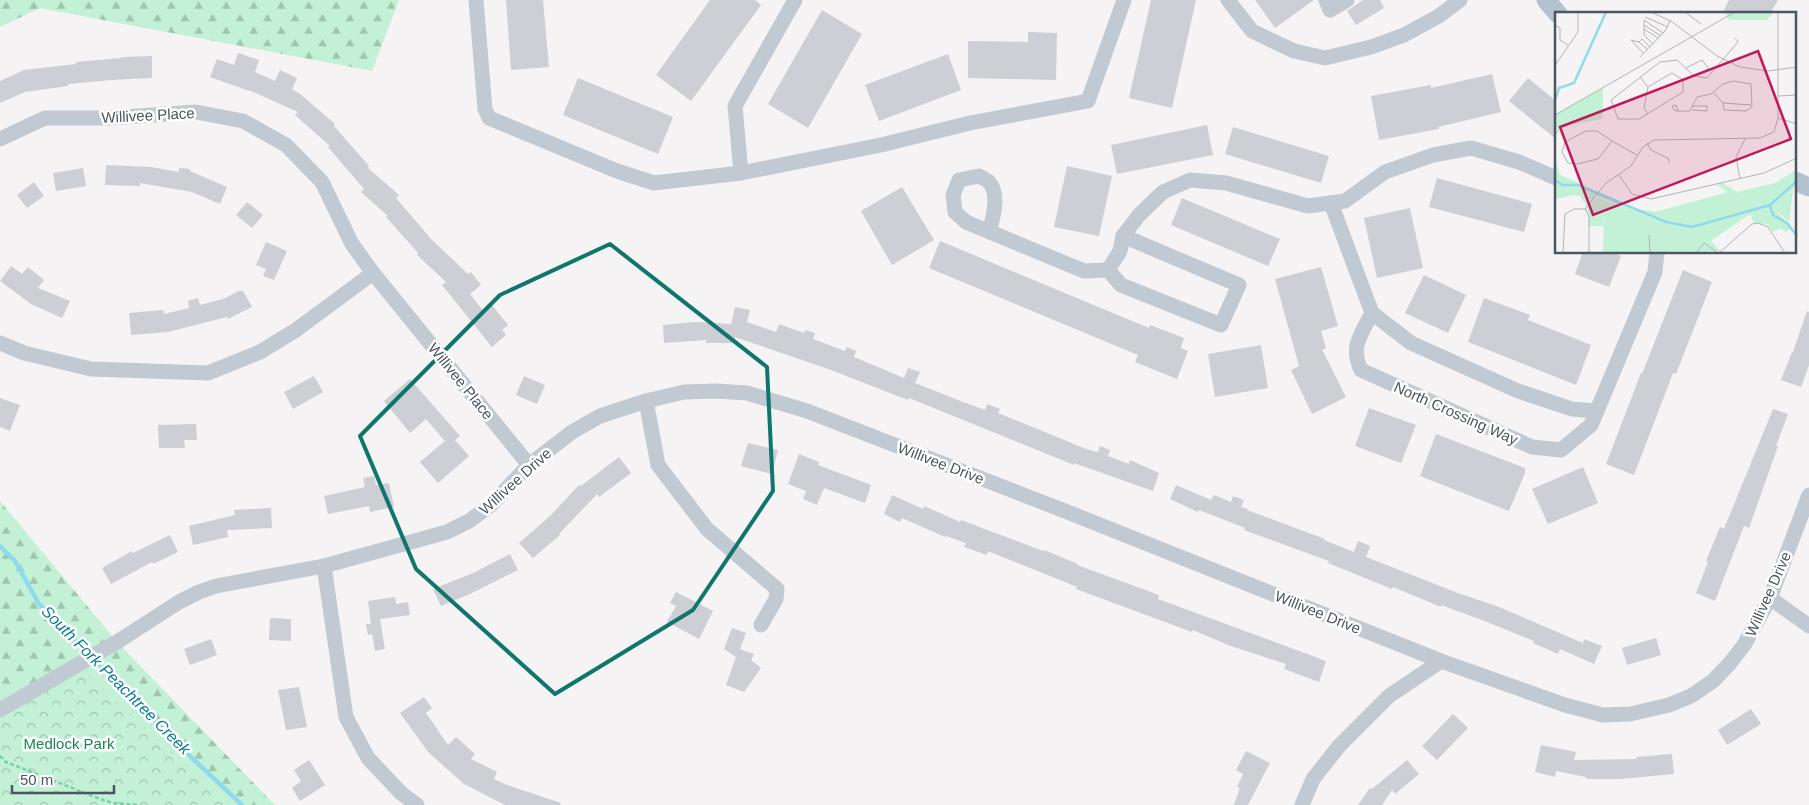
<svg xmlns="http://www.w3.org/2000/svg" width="1809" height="805" viewBox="0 0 1809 805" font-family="Helvetica,sans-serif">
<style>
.forest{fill:url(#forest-firs)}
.park{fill:url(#park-crowns)}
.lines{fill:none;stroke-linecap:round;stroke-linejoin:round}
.stream{stroke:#90daee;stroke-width:4.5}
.building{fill:#cdcfd5}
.path{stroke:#7ad0a6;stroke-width:2.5;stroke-dasharray:4 2.5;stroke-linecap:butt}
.minor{stroke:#c1cad2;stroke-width:15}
.major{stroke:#b3c2d1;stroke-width:19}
.marked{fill:none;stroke:#0f766e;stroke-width:4;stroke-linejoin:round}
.labels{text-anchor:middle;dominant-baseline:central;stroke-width:5;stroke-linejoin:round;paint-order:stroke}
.street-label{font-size:15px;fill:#4a5661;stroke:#fff}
.park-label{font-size:15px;fill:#17864f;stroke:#fff}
.water-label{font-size:16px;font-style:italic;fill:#0c7c9b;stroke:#fff}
.inset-river{fill:none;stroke:#90daee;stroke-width:2.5}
.inset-road{fill:none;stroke:#b1b4b9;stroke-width:1}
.view{fill:#c2185b;fill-opacity:0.15;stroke:#c2185b;stroke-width:2.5}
.inset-edge{fill:none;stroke:#4a5661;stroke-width:2.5}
</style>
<defs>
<pattern id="forest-firs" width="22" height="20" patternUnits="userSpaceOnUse" patternTransform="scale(1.25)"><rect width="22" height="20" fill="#c3f1d5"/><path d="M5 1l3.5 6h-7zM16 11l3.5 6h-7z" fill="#a0c6b0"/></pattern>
<pattern id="park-crowns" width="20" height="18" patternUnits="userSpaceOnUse" patternTransform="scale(1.25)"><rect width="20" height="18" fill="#c3f1d5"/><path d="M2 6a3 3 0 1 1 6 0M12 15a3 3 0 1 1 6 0" fill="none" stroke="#a0c6b0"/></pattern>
</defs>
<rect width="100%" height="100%" fill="#f5f3f3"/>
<g class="forest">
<polygon points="0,0 399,0 372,71 40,8 0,27"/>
<polygon points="0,501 117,642 0,707"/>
<polygon points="120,645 268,798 275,805 229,805 80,670"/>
</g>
<polygon class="park" points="80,670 229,805 0,805 0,710"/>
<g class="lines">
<polyline class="stream" points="0,546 15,561 39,604 191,757 242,805"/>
</g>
<g class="building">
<polygon points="506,0 543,0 549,67 511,70"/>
<polygon points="710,0 755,0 761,5 691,101 656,75"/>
<polygon points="1151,0 1196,0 1172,108 1129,98"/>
<polygon points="1255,0 1314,0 1275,28"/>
<polygon points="1363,0 1380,0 1384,8 1356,25 1347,11"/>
<polygon points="1729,0 1778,0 1770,14 1722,14"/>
<polygon points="822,10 862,34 808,128 768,104"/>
<polygon points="1028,32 1057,33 1056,80 968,78 968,41 1028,42"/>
<polygon points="238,53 259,60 255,72 275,81 280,70 297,78 292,90 299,93 335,124 334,126 369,166 368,168 399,195 396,198 432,240 468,274 471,272 481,285 470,294 484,312 492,305 508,325 502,330 506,335 492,347 442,285 446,282 417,255 418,253 386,217 388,216 361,192 364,189 328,147 330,146 295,115 298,112 249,90 249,91 210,77 217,59 234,65"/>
<polygon points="948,54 961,90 879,121 865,85"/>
<polygon points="152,56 152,78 111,80 68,84 68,86 25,92 0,103 0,81 24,70 76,64 76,62 121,58 121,57"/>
<polygon points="1492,74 1501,112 1438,127 1439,129 1379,140 1371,96 1431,85 1431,88"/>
<polygon points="578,78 673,117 658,154 563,115"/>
<polygon points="1528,78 1556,101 1556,139 1509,101"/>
<polygon points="1207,125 1213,155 1117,174 1111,145"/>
<polygon points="1233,127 1329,156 1321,183 1225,154"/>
<polygon points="106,165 151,167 179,172 179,168 190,169 190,171 227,187 220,204 192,192 140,183 140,186 105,185"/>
<polygon points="1067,166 1112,176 1099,236 1054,227"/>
<polygon points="83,168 86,186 56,191 53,173"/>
<polygon points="1437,178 1532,204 1524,232 1429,207"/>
<polygon points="34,182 44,196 27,208 17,195"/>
<polygon points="902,187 934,240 892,265 861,211"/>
<polygon points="1182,198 1280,239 1268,266 1171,225"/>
<polygon points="247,202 263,215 252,228 236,215"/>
<polygon points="1410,208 1423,268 1377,278 1364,218"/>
<polygon points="940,241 1149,328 1150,325 1184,338 1181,348 1188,351 1177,379 1135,362 1138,355 929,268"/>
<polygon points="266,242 287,251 274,280 263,276 266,269 256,265"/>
<polygon points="1583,252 1611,252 1621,256 1609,287 1575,274"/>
<polygon points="11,266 22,274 28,267 44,280 38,288 70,301 62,318 31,304 0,281"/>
<polygon points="1321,267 1338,326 1321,331 1326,349 1322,349 1346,397 1312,414 1291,370 1299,366 1275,279"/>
<polygon points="1683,270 1712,282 1676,374 1673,373 1634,475 1606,464 1641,373 1642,374"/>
<polygon points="1424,275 1466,295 1448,333 1405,313"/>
<polygon points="239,291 243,291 252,307 228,319 227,317 168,332 131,335 129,313 163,310 164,314 189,308 188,301 198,298 200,305 223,299"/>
<polygon points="1484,298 1530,315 1528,320 1591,345 1576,385 1468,342"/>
<polygon points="735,307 750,310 747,322 776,332 779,324 804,333 805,330 815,333 813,339 845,351 847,347 856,351 854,357 904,378 908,368 920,372 915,383 963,402 985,410 987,404 1000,409 998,413 1086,449 1098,452 1100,446 1110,450 1108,456 1129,464 1130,460 1159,473 1153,491 1074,463 1074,465 909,398 908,400 831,370 735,337 735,343 706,343 706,340 664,343 663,325 695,322 731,324"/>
<polygon points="1807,311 1809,312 1809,365 1801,387 1781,380 1792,352 1793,352"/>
<polygon points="1261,345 1268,388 1215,397 1208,354"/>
<polygon points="314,376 323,392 293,409 284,392"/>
<polygon points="524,376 545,385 537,404 516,395"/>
<polygon points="410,379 460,436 455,440 469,456 438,483 420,462 445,441 426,419 410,433 384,401"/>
<polygon points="0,398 20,405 10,431 0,427"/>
<polygon points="1369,408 1416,425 1401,463 1355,446"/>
<polygon points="1773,409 1788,414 1776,446 1778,446 1749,528 1744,526 1715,601 1696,593 1708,562 1706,561 1720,527 1724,529"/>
<polygon points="196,424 197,440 184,440 185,448 159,448 158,425"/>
<polygon points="1436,434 1525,468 1525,473 1509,511 1420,476"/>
<polygon points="748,443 778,450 772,474 741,466"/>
<polygon points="799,454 819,462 818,465 871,485 865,503 824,488 817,505 803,499 806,491 788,484"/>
<polygon points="619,457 631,473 599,497 597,494 559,534 560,535 533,558 519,543 550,516 579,485 581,486"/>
<polygon points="1583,467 1598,503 1548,524 1532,489"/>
<polygon points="374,476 376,485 389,483 394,507 370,512 369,506 328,514 324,496 365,487 363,478"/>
<polygon points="1176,485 1211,500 1214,495 1231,502 1233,496 1244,500 1241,507 1248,509 1247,510 1325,539 1324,540 1354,552 1358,541 1370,546 1366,557 1458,593 1499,607 1583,643 1584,639 1602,646 1594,664 1560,649 1558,654 1533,643 1534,641 1482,620 1441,605 1441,607 1393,587 1392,589 1328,563 1329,561 1244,530 1245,528 1199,510 1198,512 1170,499"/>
<polygon points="892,495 923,509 924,506 960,522 961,520 1043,551 1044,550 1078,564 1077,565 1159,595 1158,599 1326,661 1319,682 1284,669 1286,664 1228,645 1193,630 1192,632 1076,589 1077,587 988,551 987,555 964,547 966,543 946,536 945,537 902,518 900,522 884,514"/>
<polygon points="271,508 272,528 227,530 228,537 193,545 189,526 235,515 234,510"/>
<polygon points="170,535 178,552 153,564 152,562 111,584 102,568 132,551 133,553"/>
<polygon points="510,554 518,570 470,594 441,606 433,589 473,573"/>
<polygon points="676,592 713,611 699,639 667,622 676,606 670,603"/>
<polygon points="395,597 396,604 408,602 410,615 380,619 385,649 375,651 372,634 368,635 366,624 371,624 368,601"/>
<polygon points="270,618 291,619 291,641 269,640"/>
<polygon points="732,628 746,633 740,649 754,654 751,660 761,668 744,692 726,685 736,657 724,649"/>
<polygon points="1656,638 1661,655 1627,665 1622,648"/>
<polygon points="211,639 217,655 190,665 184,649"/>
<polygon points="299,687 307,727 286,730 278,690"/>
<polygon points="424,697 432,708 426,713 448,745 456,737 475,754 471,759 497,772 494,779 507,785 561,803 560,805 505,805 464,784 428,752 400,713"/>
<polygon points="1751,709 1761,724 1727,745 1718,730"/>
<polygon points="1453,714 1468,728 1437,760 1422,746"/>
<polygon points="1541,745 1576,752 1574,760 1637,759 1636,757 1672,754 1674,774 1621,779 1586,779 1586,777 1556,771 1555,777 1535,772"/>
<polygon points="1246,751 1270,763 1248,805 1234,805 1240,788 1237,787 1243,774 1236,770"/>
<polygon points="309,760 325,785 300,801 292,788 301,781 294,770"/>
<polygon points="1407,760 1419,774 1395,794 1392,790 1382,805 1358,805 1370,788 1372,789"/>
</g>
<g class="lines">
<polyline class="path" points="0,756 6,762 100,799 113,803 138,805"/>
<g class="minor">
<polyline points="476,0 485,109 489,118 617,171 654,183 741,173 881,145 970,123 1088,101 1124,0"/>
<polyline points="1228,0 1252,31 1294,51 1325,58 1371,47 1404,35 1439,16 1460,0"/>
<polyline points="1326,0 1330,10 1347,0"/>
<polyline points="0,139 45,118 109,118 196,112 243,121 286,145 322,182 352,244 373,273 296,330 260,352 208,373 91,369 24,353 0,343"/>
<polyline points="741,173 735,106 795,0"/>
<path d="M 1331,203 L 1372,313 C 1361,334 1350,347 1361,370 L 1532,447 L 1561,450 L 1591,425 L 1655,272 L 1657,252"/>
<path d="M 989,232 C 993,219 1000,194 989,182 C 987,180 982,178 979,176 L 959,180 L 953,195 L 955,212 L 966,222 L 1084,271 L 1108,270 L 1120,251 L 1123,236 L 1139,215 L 1163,192 L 1190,180 L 1226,183 L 1308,206 L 1345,201 L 1385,172 L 1433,155 L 1471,148 L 1519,162 L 1556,178"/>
<polyline points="1108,270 1121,285 1221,325 1239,285 1123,236"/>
<polyline points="373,273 529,465"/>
<polyline points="1372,313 1411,343 1518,391 1572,409 1597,411"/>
<polyline points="646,401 658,465 707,529 777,589 776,599 761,625"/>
<polyline points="324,566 346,717 368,758 401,793 417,805"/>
<polyline points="1770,598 1809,626"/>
<polyline points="0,710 117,642 179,602 199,592 216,586 324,566 447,532 469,521 491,505 529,465 572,432 600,416 646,401 684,392 716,391 747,393 807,411 1065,511 1441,661 1565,705 1603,715 1630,714 1669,705 1691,696 1713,681 1730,663 1744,645 1770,598 1809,495"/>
<polyline points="1302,805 1313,779 1339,746 1389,696 1441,661"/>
</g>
<g class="major">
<polyline points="1546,0 1558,14"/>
<polyline points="1795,181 1809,187"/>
</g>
</g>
<path class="marked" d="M 610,244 L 767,367 L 773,491 L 693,610 L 555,694 L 416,569 L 360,436 L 500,295 Z"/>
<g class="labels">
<g class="street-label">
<text transform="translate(148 115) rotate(-3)">Willivee Place</text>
<text transform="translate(461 381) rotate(51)">Willivee Place</text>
<text transform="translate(1456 413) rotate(24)">North Crossing Way</text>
<text transform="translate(941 463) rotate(21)">Willivee Drive</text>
<text transform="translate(515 481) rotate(-42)">Willivee Drive</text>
<text transform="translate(1768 594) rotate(-66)">Willivee Drive</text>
<text transform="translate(1318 612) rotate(22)">Willivee Drive</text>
</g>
<g class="park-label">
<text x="69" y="743">Medlock Park</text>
</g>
<g class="water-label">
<text transform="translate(116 680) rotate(45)">South Fork Peachtree Creek</text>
</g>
</g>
<g transform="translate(1555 12)">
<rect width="241" height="241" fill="#f5f3f3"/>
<path d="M 168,171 L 208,197 L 217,195 L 238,216 L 231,220 L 162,173 Z" fill="#c3f1d5"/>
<path d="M 170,0 L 219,0 L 212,8 L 174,8 ZM 48,76 L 48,107 L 9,114 L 0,124 L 0,103 ZM 0,125 L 1,151 L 5,163 L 83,197 L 100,200 L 173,180 L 226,216 L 218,220 L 212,212 L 199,211 L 195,202 L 154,230 L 144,216 L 125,217 L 41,184 L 32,195 L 25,184 L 19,183 L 0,187 ZM 241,158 L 234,210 L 217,195 L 208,197 L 182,180 L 220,171 Z" fill="#c3f1d5"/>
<path d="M 42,185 L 125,217 L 144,216 L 165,239 L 48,241 L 49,204 L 33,203 L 30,197 Z" fill="#c3f1d5"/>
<path d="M 33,203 L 49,204 L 48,214 L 34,214 Z" fill="#c3f1d5"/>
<path class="inset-river" d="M 0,88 L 4,76 L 19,71 L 51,0M 0,168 L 7,173 L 23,173 L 111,210 L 137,215 L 215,193 L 242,169M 215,194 L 218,203 L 232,211 L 242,224"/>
<path class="inset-road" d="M 96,0 L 116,9 L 162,44 L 185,55 L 213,59 L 242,55M 130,0 L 146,12M 90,5 L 113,15M 0,13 L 5,16 L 5,28 L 13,33M 89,13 L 106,24M 89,17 L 103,26M 84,30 L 76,28 L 88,41M 98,32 L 89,23 L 89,8 L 108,21M 92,37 L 84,30 L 87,27 L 95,35M 85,45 L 110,19 L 115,9M 1,52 L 23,20 L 23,0M 131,56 L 147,48 L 153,56 L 151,60M 85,65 L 93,75 L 117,61 L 128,68 L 128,80 L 84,107 L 63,107 L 56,88 L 105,50 L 122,48 L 139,64 L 152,66 L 183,30 L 180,26M 93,75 L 89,96 L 93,102M 223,84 L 242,83M 168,91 L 196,93M 137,98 L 152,99 L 152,94 L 137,94M 123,99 L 121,93 L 117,94 L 120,99 L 135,99 L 142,85 L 156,82 L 168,72 L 178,69 L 196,72 L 197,95 L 191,99 L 169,98 L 168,91 L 159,81M 0,103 L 180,0M 223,106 L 242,112M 31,119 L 42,119 L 57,129 L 43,147 L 22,152 L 13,151 L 7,140 L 10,130 ZM 57,129 L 82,143M 92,131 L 96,138 L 114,147 L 114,151M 64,163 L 77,182 L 96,187 L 209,161 L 242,146M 185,167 L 181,145 L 190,127M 30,197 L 51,171 L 76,154 L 88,135 L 99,128 L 205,126 L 219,120 L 223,106 L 223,0M 30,197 L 34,204 L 34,241M 94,223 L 95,241M 8,241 L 10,202 L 19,197 L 30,197M 141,241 L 149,231 L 163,241M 164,241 L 197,212 L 203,211 L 213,215 L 230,241"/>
<path class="view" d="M 203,39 L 236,127 L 38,203 L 5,115 Z"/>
<rect width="241" height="241" class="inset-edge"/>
</g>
<path d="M12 785v8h102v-8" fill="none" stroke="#4a5661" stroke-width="2.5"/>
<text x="20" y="785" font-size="15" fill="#4a5661" stroke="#ffffff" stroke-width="4" paint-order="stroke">50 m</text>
</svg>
